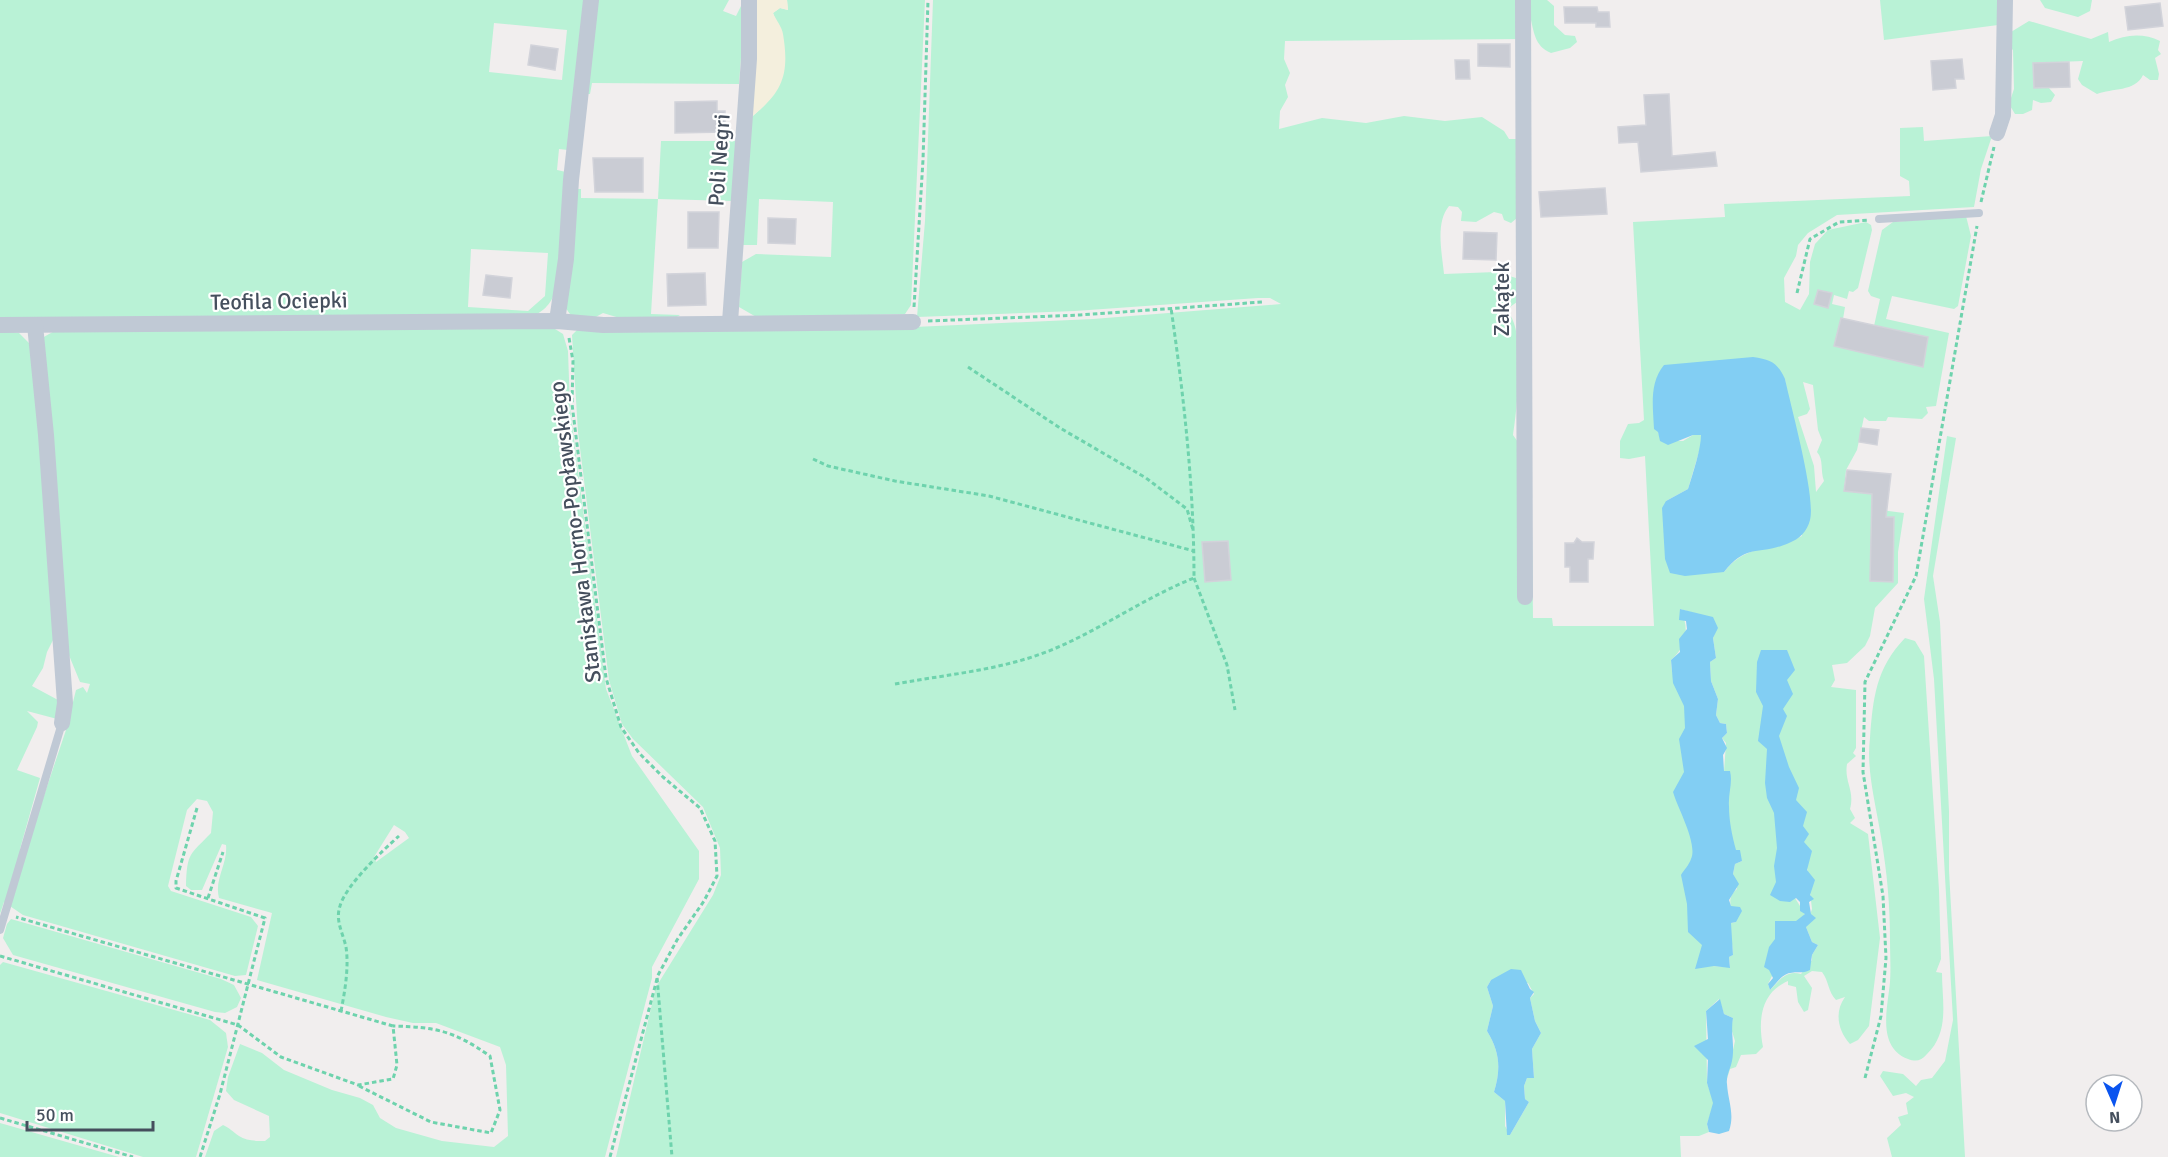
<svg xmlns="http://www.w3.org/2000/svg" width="2168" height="1157" viewBox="0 0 2168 1157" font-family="Signika,sans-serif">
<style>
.green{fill:#b9f2d6;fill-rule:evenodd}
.sand{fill:#f4efdd}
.water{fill:#82cef3}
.building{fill:#caccd4;stroke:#d2d3da;stroke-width:1.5}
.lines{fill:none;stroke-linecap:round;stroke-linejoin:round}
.path{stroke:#6ed3ad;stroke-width:3;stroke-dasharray:4.5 3;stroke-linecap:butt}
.service{stroke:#c0c9d5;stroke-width:8}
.minor{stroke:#c0c9d5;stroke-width:16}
.labels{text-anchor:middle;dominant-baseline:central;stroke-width:4.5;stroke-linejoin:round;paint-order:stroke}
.street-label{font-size:22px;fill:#454f5d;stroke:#fff}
</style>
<rect width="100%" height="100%" fill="#f1eeee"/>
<g class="green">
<path d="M 0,0 L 586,0 L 568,150 L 559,149 L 557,170 L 566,172 C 564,197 563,280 552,299 C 548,306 543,311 535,315 L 0,318 ZM 494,23 L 567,30 L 562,80 L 489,72 ZM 471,249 L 548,253 L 545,296 L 528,311 L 468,307 Z"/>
<polygon points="596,0 729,0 723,11 736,16 742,4 745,5 739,84 592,83 590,94 588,94"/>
<path d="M 787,0 L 925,0 L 911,305 L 905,314 L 758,318 L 739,307 L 742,262 L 756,254 L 831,257 L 833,202 L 759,199 L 757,245 L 742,245 L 749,119 C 790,86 791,60 773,13 L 780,8 L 788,10 Z"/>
<path d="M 933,0 L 1547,0 L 1554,6 L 1554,25 L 1565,35 L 1575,36 L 1577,42 L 1570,48 L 1551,53 C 1534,46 1534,31 1530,16 L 1521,39 L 1285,41 L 1284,59 L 1290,73 L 1285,85 L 1288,97 L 1280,111 L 1279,129 L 1322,118 L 1366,123 L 1404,116 L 1445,121 L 1482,117 L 1504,131 L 1509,139 L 1516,139 L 1517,218 L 1511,223 L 1504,220 L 1502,214 L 1494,212 L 1476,222 L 1461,221 L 1462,212 L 1458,207 L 1449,206 C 1435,223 1442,253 1444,274 L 1496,272 L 1516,278 L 1517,302 L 1500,314 L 1510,315 C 1525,336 1517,409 1513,435 L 1520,445 L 1531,448 L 1533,618 L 1552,618 L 1553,626 L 1654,626 L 1645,456 L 1629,459 L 1620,458 L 1620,441 L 1628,424 L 1639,423 L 1644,420 L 1633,222 L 1725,217 L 1724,204 L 1910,196 L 1909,181 L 1900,176 L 1900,128 L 1923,127 L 1924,141 L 1992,136 L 1981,169 L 1974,207 L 1837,215 L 1808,233 L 1798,245 L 1796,256 L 1784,278 L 1785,302 L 1800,310 L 1809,294 L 1810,262 L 1815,244 L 1828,230 L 1866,222 L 1871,225 L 1872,230 L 1858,288 L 1853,292 L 1849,291 L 1847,299 L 1834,295 L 1832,304 L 1845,307 L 1843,319 L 1874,326 L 1880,299 L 1871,296 L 1868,291 L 1882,230 L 1893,222 L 1966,216 L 1971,236 L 1958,306 L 1954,309 L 1892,296 L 1886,319 L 1949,333 L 1936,406 L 1926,407 L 1928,413 L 1922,419 L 1888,417 L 1886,421 L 1869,421 L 1864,417 L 1857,450 L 1846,470 L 1844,491 L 1875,494 L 1873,509 L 1904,513 L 1898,552 L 1898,583 L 1875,608 L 1870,636 L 1865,646 L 1847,663 L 1832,665 L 1835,680 L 1831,687 L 1856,690 L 1856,748 L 1853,753 L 1856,756 L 1847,764 C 1844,782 1855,790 1850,809 L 1855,818 L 1850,823 L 1868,834 L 1880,938 L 1869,1026 L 1858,1040 L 1850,1044 C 1838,1031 1834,1012 1845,997 L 1836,1000 C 1828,992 1829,981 1822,972 L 1812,971 L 1804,976 L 1812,988 L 1808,1010 L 1804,1012 L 1798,1002 L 1796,987 L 1788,985 L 1788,981 C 1760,993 1758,1021 1763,1047 L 1756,1054 L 1741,1055 L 1736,1067 L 1730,1069 L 1726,1082 L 1735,1041 L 1731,1028 L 1733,1018 L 1724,1014 L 1719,999 L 1706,1011 L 1707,1083 L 1714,1103 L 1707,1124 L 1709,1132 L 1699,1136 L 1680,1136 L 1681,1157 L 616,1157 L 656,987 L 713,895 L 721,875 L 720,848 L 703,807 L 633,739 L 622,724 L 609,680 L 578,432 L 572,335 L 579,328 L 914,327 L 1093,319 L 1281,304 L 1270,298 L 1258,298 L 1075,311 L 917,317 L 925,221 ZM 1785,379 L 1802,536 C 1771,552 1747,543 1724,572 L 1666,501 L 1688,489 L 1701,445 L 1701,434 L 1693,435 L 1683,441 L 1661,441 L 1658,432 ZM 1803,382 L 1813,385 L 1818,430 L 1822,440 L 1817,452 C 1824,460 1820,470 1824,481 L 1816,492 L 1814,466 L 1798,417 L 1807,414 L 1810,409 ZM 1872,517 L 1894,518 L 1892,582 L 1870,581 ZM 1680,609 L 1697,614 L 1717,628 L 1713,638 L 1716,658 L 1710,662 L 1711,681 L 1718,699 L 1716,715 L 1720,723 L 1726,724 L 1727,733 L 1722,738 L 1726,743 L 1724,772 L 1732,845 L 1742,861 L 1735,864 L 1733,874 L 1737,889 C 1725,899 1732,909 1736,922 L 1731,923 C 1729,933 1733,944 1733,955 L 1729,957 L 1730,967 L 1712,966 L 1691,815 L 1686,699 L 1672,672 L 1671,660 C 1687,646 1690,628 1680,609 ZM 1780,818 L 1804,842 L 1812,909 L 1806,927 L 1812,942 L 1818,945 L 1812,955 L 1812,960 L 1801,974 C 1786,970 1781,979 1770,990 L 1768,984 L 1800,920 L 1805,914 L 1795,898 ZM 1491,980 L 1528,983 L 1534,994 L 1530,998 L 1535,1021 L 1541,1033 L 1532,1049 L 1534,1078 L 1527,1078 L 1524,1086 L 1525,1099 L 1529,1102 L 1510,1135 L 1505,1126 L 1505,1101 L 1494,1092 C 1501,1069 1500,1052 1487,1031 L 1493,1006 L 1487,987 Z"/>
<polygon points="1880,0 1997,0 1998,25 1884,40"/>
<polygon points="2040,0 2092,0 2090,11 2078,17 2045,8"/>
<path d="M 2029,21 L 2091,39 L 2108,32 L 2109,42 C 2126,34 2144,33 2160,41 L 2158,50 L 2161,54 L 2155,58 L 2159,74 L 2158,80 L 2150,80 L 2143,75 C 2135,92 2112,88 2097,94 L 2082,85 L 2078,79 L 2083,61 L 2033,63 L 2034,88 L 2049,88 L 2055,95 L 2051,102 L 2041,103 L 2033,100 L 2032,110 L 2023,114 L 2015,114 L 2009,104 L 2014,89 L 2013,50 L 2006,44 L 2006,35 Z"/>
<polygon points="661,141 736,141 733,201 658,199 651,314 680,315 675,318 623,319 603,313 594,318 572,317 563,304 574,189 581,189 581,198 658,199"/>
<path d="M 58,329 L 555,329 L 563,334 L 568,351 L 570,408 L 606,689 L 632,756 L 699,851 L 699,879 L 652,967 L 652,978 L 605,1157 L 205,1157 L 214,1131 L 223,1125 C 230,1128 233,1132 239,1136 C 246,1141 257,1141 265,1141 L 270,1137 L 269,1116 L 234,1100 L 226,1091 L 228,1077 L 240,1044 L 262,1053 L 284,1070 L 332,1090 L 360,1098 L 373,1105 L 380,1118 L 396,1128 L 442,1141 L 494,1147 L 508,1136 L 506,1065 L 500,1047 L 436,1023 L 413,1023 L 386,1017 L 257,980 L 272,913 L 219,898 C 214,879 228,864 226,845 L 222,844 L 202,890 L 191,890 L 186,886 C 187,852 190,855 211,833 L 213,812 L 207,801 L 197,799 L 187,810 L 168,886 L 171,891 L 251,917 L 258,926 L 246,975 L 235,976 L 23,915 L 4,902 L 0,914 L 0,331 L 19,333 L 32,346 L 55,636 L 47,652 L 43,668 L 32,686 L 58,700 L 61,720 L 27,711 L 38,722 L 37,727 L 17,770 L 40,778 L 20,849 L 25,852 L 66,730 L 76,690 L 83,687 L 87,693 L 90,684 L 80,682 L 66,648 L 42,338 ZM 394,825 L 405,832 L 409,838 L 376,862 L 374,857 Z"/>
<polygon points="1947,436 1956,438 1933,576 1940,622 1949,811 1949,871 1965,1157 1892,1157 1887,1138 1901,1125 1898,1117 1908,1114 1906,1103 1914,1097 1906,1093 1893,1096 1880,1076 1883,1071 1903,1074 1916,1086 1921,1080 1932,1078 1945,1061 1953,1020 1934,679 1924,599"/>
<path d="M 1905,638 L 1915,641 L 1924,656 L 1939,890 L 1941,959 L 1936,972 L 1942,973 C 1942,1001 1950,1032 1927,1054 C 1921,1061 1916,1062 1908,1059 C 1876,1047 1888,1006 1890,982 C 1891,968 1890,954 1890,941 C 1890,906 1887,871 1881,837 C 1876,805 1866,770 1870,738 C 1873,698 1876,668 1905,638 Z"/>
<polygon points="11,919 221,979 234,985 241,998 237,1007 225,1013 215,1012 13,955 3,938 7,924"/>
<polygon points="3,962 210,1020 226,1033 228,1047 196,1157 143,1157 0,1113 0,965"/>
<polygon points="0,1123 119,1157 0,1157"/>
</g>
<path class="sand" d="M 756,0 L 787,0 L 788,10 L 780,8 L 773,13 C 776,20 782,27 783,34 C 790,76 782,93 749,119 Z"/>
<g class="water">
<path d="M 1753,357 C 1771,360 1777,362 1785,379 C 1791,407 1816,497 1810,520 C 1807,532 1799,539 1789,543 C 1759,556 1747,543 1724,572 L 1685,576 L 1670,573 L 1665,559 L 1662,508 L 1666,501 L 1688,489 C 1693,473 1701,449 1701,435 L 1693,435 L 1668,445 L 1660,441 L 1658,432 L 1654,429 C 1653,407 1649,383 1664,365 Z"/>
<path d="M 1680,609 L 1713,617 L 1718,628 L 1713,638 L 1716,658 L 1710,662 L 1711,681 L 1718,699 L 1716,715 L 1720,723 L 1726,724 L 1727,733 L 1722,738 L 1727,748 L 1723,755 L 1724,771 L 1730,771 C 1733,783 1728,794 1729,806 C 1729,821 1732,835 1736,850 L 1740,850 L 1742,861 L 1735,864 L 1733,874 L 1739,884 L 1729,900 L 1731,906 L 1740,907 L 1742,911 L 1736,922 L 1731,923 L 1733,955 L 1729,957 L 1730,968 L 1714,966 L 1695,969 L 1702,945 L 1688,932 L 1687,904 L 1681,875 C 1684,870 1689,865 1691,859 C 1698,844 1678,809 1673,792 L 1684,772 L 1679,739 L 1685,728 L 1684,706 L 1673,683 L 1671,660 L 1680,652 L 1679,639 L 1687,629 L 1686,621 L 1679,620 Z"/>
<path d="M 1761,650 L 1787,650 L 1795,670 L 1787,680 L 1793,694 L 1783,709 L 1787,716 L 1779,736 L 1789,767 L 1799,788 L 1796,800 L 1807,812 L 1803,826 L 1809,834 L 1804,842 L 1812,851 L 1807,870 L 1815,880 L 1810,895 L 1814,899 L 1809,902 L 1811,914 L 1816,918 L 1806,927 L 1812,942 L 1818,945 L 1812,955 L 1810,970 C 1802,974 1797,971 1790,973 C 1782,974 1775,985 1770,990 L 1768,984 L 1773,978 L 1769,970 L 1764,967 L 1769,947 L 1775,939 L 1775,921 L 1796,921 L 1805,914 L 1800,911 L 1800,902 L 1796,898 L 1790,902 L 1780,901 L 1770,895 L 1776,882 L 1774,866 L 1777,848 L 1774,813 L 1767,798 L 1765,783 L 1767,749 L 1758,741 L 1763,706 L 1756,692 L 1757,662 Z"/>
<path d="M 1511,969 L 1521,970 L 1530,989 L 1534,992 L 1530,998 L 1535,1021 L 1541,1033 L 1532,1049 L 1534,1078 L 1527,1078 L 1524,1086 L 1525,1099 L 1529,1102 L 1510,1135 L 1507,1135 L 1505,1101 L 1494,1092 C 1501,1069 1500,1052 1487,1031 L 1493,1006 L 1487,987 L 1491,980 Z"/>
<path d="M 1720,999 L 1724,1014 L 1733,1018 C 1730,1034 1736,1048 1731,1065 C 1729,1071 1726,1078 1727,1084 C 1728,1101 1735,1114 1729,1131 L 1719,1134 L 1709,1132 L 1707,1124 L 1713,1103 L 1707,1083 L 1708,1060 L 1694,1046 L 1708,1039 L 1706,1011 Z"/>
</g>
<g class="building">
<polygon points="2160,3 2163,26 2128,30 2125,7"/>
<polygon points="1564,7 1597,7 1598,12 1609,12 1610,27 1596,27 1596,23 1565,23"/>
<polygon points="1478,44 1510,44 1510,67 1478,66"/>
<polygon points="531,45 558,49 555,70 528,65"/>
<polygon points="1962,59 1964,79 1955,79 1956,88 1933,90 1931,61"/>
<polygon points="1455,60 1469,60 1470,79 1456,79"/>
<polygon points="2069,62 2070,87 2034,88 2033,63"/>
<polygon points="1669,94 1672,156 1715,152 1717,166 1641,172 1638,142 1619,143 1618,127 1646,125 1644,95"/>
<polygon points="717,101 717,111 725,111 725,132 675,133 675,102"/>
<polygon points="593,158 643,158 643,192 595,192"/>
<polygon points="1605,188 1607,214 1541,217 1539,192"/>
<polygon points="688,212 719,212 718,248 688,248"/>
<polygon points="768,218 796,219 795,244 768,243"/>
<polygon points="1464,232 1497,233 1496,260 1463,259"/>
<polygon points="705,273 706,305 668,306 667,274"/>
<polygon points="486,275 512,278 510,298 483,295"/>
<polygon points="1818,290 1832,293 1828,308 1814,304"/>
<polygon points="1841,318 1928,337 1923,367 1834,346"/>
<polygon points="1861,428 1879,430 1877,445 1859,442"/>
<polygon points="1847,470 1891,474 1886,517 1894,517 1893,582 1870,581 1872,494 1844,491"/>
<polygon points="1577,538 1582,542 1594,542 1593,559 1588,559 1588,582 1570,582 1570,567 1565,567 1565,543 1574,543"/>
<polygon points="1228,541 1231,580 1205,582 1202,542"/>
</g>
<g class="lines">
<g class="path">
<polyline points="1981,202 1994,147"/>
<polyline points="1797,293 1810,239 1839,222 1869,220"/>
<polyline points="914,307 923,160 928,0"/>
<polyline points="928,321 1080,315 1262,302"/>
<polyline points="569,338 573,361 572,404 606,678 621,727 639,753 663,777 700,808 715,841 717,876 704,901 677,940 657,977 672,1157"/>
<polyline points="968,367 1060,428 1146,478 1187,509 1193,530"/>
<polyline points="813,459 828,466 895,481 989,496 1194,551"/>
<polyline points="1194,578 1227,665 1235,710"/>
<path d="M 895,684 C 949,674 1005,670 1056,648 C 1103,628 1146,597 1194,578 C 1194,486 1184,398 1171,308"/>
<polyline points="197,808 176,881 176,888 265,918 220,1094 200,1157"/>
<polyline points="208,898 223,852"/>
<polyline points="0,956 238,1025 281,1057 358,1085 393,1079 397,1065 393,1026 16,917"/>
<path d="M 341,1011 C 345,991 349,967 346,947 C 343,933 335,921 340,906 C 346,885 382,851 399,836"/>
<polyline points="1865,1078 1881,1016 1886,958 1883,896 1863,772 1865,682 1916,576 1977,226"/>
<path d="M 359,1086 L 431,1122 L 491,1133 L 500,1110 L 490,1056 C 454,1031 436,1027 393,1026"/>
<polyline points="0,1118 133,1157"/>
<polyline points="610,1157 657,979"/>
</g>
<g class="service">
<polyline points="1879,219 1979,213"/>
<polyline points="0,930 62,723"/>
</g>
<g class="minor">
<polyline points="1523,0 1525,597"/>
<polyline points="1997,133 2003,115 2005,0"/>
<polyline points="557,321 566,259 571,180 591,0"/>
<polyline points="730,322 749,59 749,0"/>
<polyline points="0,325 557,321 603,325 913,322"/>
<polyline points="35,325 46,435 65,703 62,723"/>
</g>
</g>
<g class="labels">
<g class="street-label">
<text transform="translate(719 160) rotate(-86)">Poli Negri</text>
<text transform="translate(1501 299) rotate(-90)">Zakątek</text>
<text transform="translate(279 301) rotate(-1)">Teofila Ociepki</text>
<text transform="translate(575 532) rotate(-97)">Stanisława Horno-Popławskiego</text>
</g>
</g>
<g transform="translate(2114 1103) rotate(177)"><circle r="28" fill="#ffffff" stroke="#b5b9be" stroke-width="1.5"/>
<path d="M0-4.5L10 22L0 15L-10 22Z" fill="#0a54ef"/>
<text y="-9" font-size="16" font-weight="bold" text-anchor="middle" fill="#454f5d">N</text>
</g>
<path d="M27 1121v9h126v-9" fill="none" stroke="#454f5d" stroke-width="3"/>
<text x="36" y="1121" font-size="18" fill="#454f5d" stroke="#ffffff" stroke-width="4.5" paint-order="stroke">50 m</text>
</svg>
